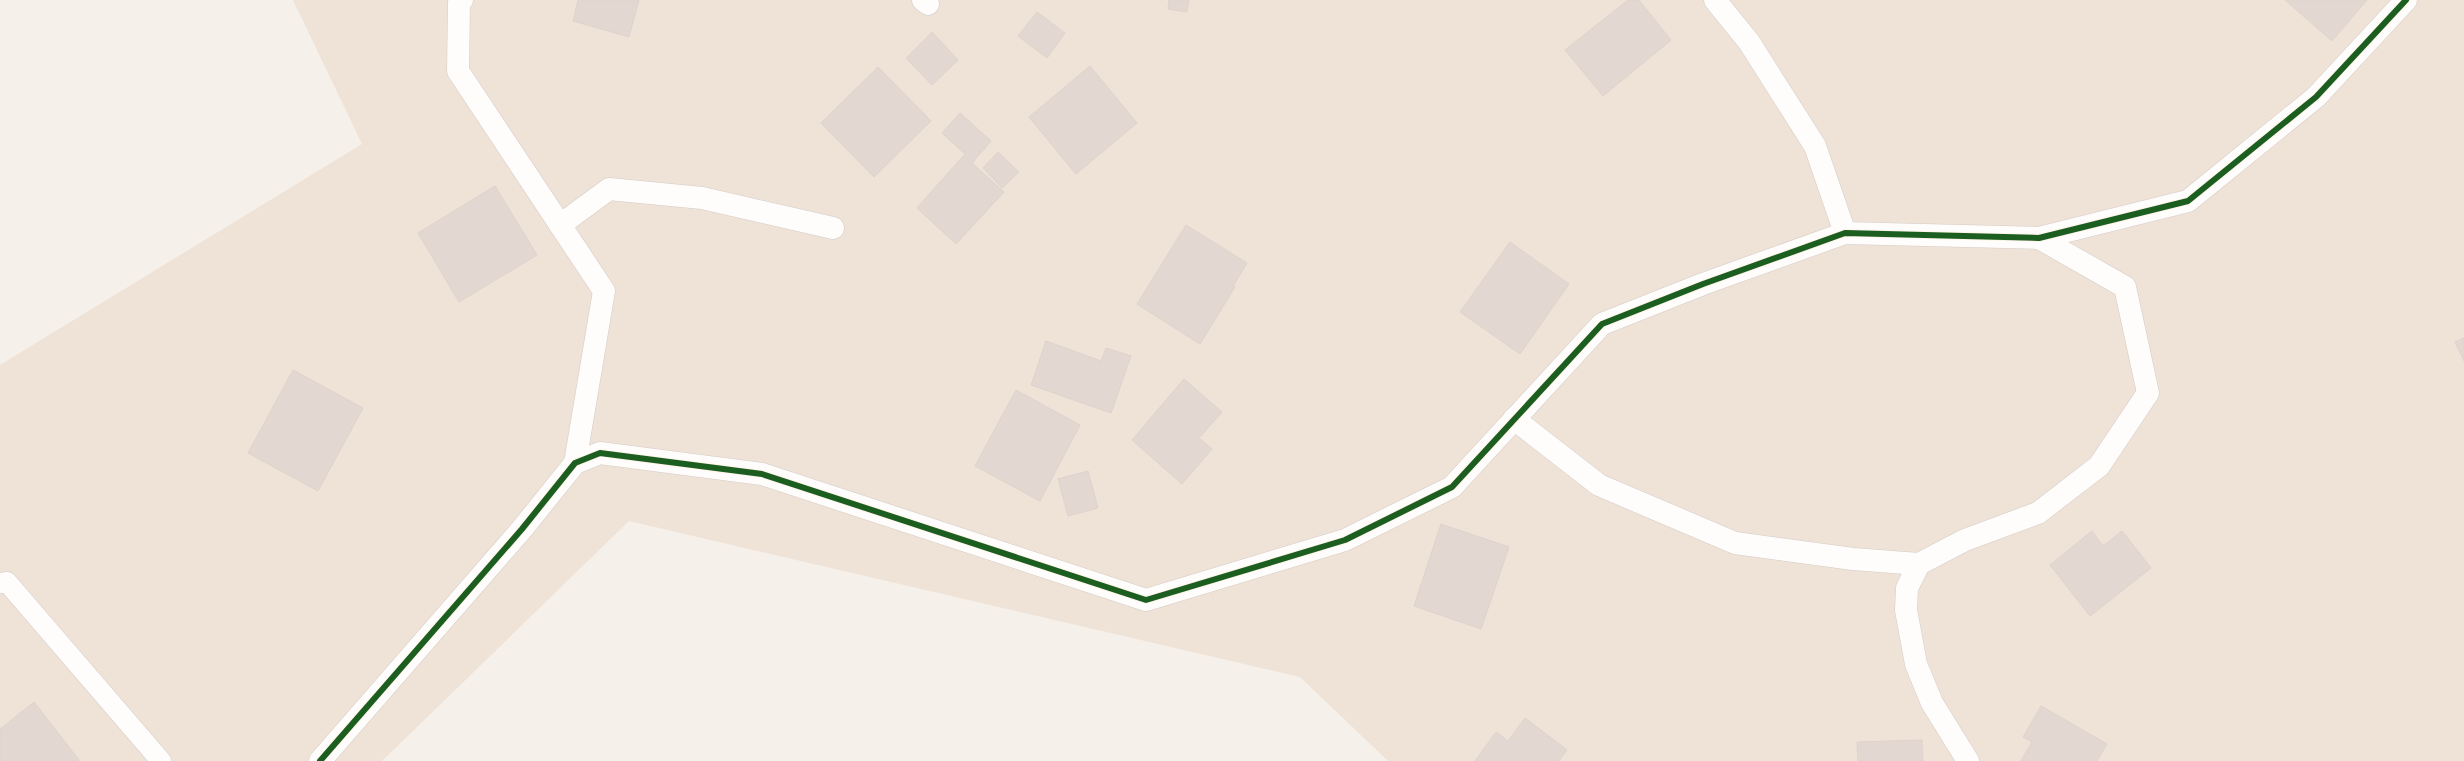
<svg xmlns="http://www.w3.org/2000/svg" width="2464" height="761" viewBox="0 0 2464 761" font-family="'Work Sans',sans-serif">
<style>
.residential{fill:#efe2d7}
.building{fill:#e3d8d1;stroke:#dfd2cc}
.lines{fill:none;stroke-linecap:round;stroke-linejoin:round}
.lane-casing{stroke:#d4ccc7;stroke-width:21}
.street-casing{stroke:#d4ccc7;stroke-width:23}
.secondary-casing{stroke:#d5cbc6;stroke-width:23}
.lane{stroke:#fefdfc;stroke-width:20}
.street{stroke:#fefdfc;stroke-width:22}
.secondary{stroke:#fefdfc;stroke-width:22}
.cycleway-casing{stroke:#fff4ea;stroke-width:8}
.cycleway{stroke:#1b5e20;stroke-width:6}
</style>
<rect width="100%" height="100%" fill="#f6f0ea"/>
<polygon class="residential" points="293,0 2464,0 2464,761 1388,761 1300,677 629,521 382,761 0,761 0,365 362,144"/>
<g class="building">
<polygon points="578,0 639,0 629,37 573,21"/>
<polygon points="1169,0 1189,0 1187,12 1168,9"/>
<polygon points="1628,0 1639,0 1671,40 1603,96 1565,50"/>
<polygon points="2285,0 2367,0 2332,41"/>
<polygon points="1037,12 1065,33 1047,58 1018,36"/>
<polygon points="932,32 958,60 932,85 906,58"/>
<polygon points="1090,66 1137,123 1076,174 1029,117"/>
<polygon points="878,67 931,121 874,177 821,123"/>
<polygon points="960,113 991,141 972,163 1004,192 956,244 917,208 965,154 942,133"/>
<polygon points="998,152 1019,172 1002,188 983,168"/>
<polygon points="495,186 537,255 459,302 418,233"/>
<polygon points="1186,225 1247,263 1233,286 1235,287 1200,344 1137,304"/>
<polygon points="1510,242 1569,284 1520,354 1460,312"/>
<polygon points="2464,338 2464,361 2455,342"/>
<polygon points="1046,341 1101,361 1106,348 1131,356 1111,413 1031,385"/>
<polygon points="293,370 363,408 318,491 248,453"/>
<polygon points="1184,379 1222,412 1199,438 1212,449 1182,484 1132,440"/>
<polygon points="1016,390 1080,425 1040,501 975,466"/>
<polygon points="1088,471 1098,508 1068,516 1058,479"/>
<polygon points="1441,524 1509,547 1481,629 1414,606"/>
<polygon points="2092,531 2103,546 2122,531 2151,568 2090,616 2050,565"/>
<polygon points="34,702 79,760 78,761 0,761 0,729"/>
<polygon points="2041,706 2107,744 2097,761 2021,761 2032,742 2023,737"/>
<polygon points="1525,718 1567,750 1559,761 1475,761 1496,732 1508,741"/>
<polygon points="1922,740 1923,761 1858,761 1857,742"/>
</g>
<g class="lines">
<g class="lane-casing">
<polyline id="lane" points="0,583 7,582 161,761"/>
</g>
<g class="street-casing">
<g id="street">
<polyline points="462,0 459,3 458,71 604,291 575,463"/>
<polyline points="923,0 928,4"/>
<polyline points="1715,0 1749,42 1815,146 1845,233"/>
<polyline points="560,225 609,189 702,198 833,228"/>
<polyline points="1514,419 1599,485 1735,543 1853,559 1919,564"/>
<polyline points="1968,761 1932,703 1916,664 1906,610 1907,588 1919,564 1965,540 2038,513 2099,466 2148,393 2125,287 2039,238"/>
</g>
</g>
<g class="secondary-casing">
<polyline id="secondary" points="320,761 522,529 575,463 600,453 762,474 1146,600 1345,540 1452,487 1602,324 1703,284 1845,233 2039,238 2188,201 2316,97 2406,0"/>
</g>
<use href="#lane" class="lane"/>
<use href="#street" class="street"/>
<use href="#secondary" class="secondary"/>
<g class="cycleway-casing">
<polyline id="cycleway" points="320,761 522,529 575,463 600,453 762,474 1146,600 1345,540 1452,487 1602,324 1703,284 1845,233 2039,238 2188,201 2316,97 2406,0"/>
</g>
<use href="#cycleway" class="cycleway"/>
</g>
</svg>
